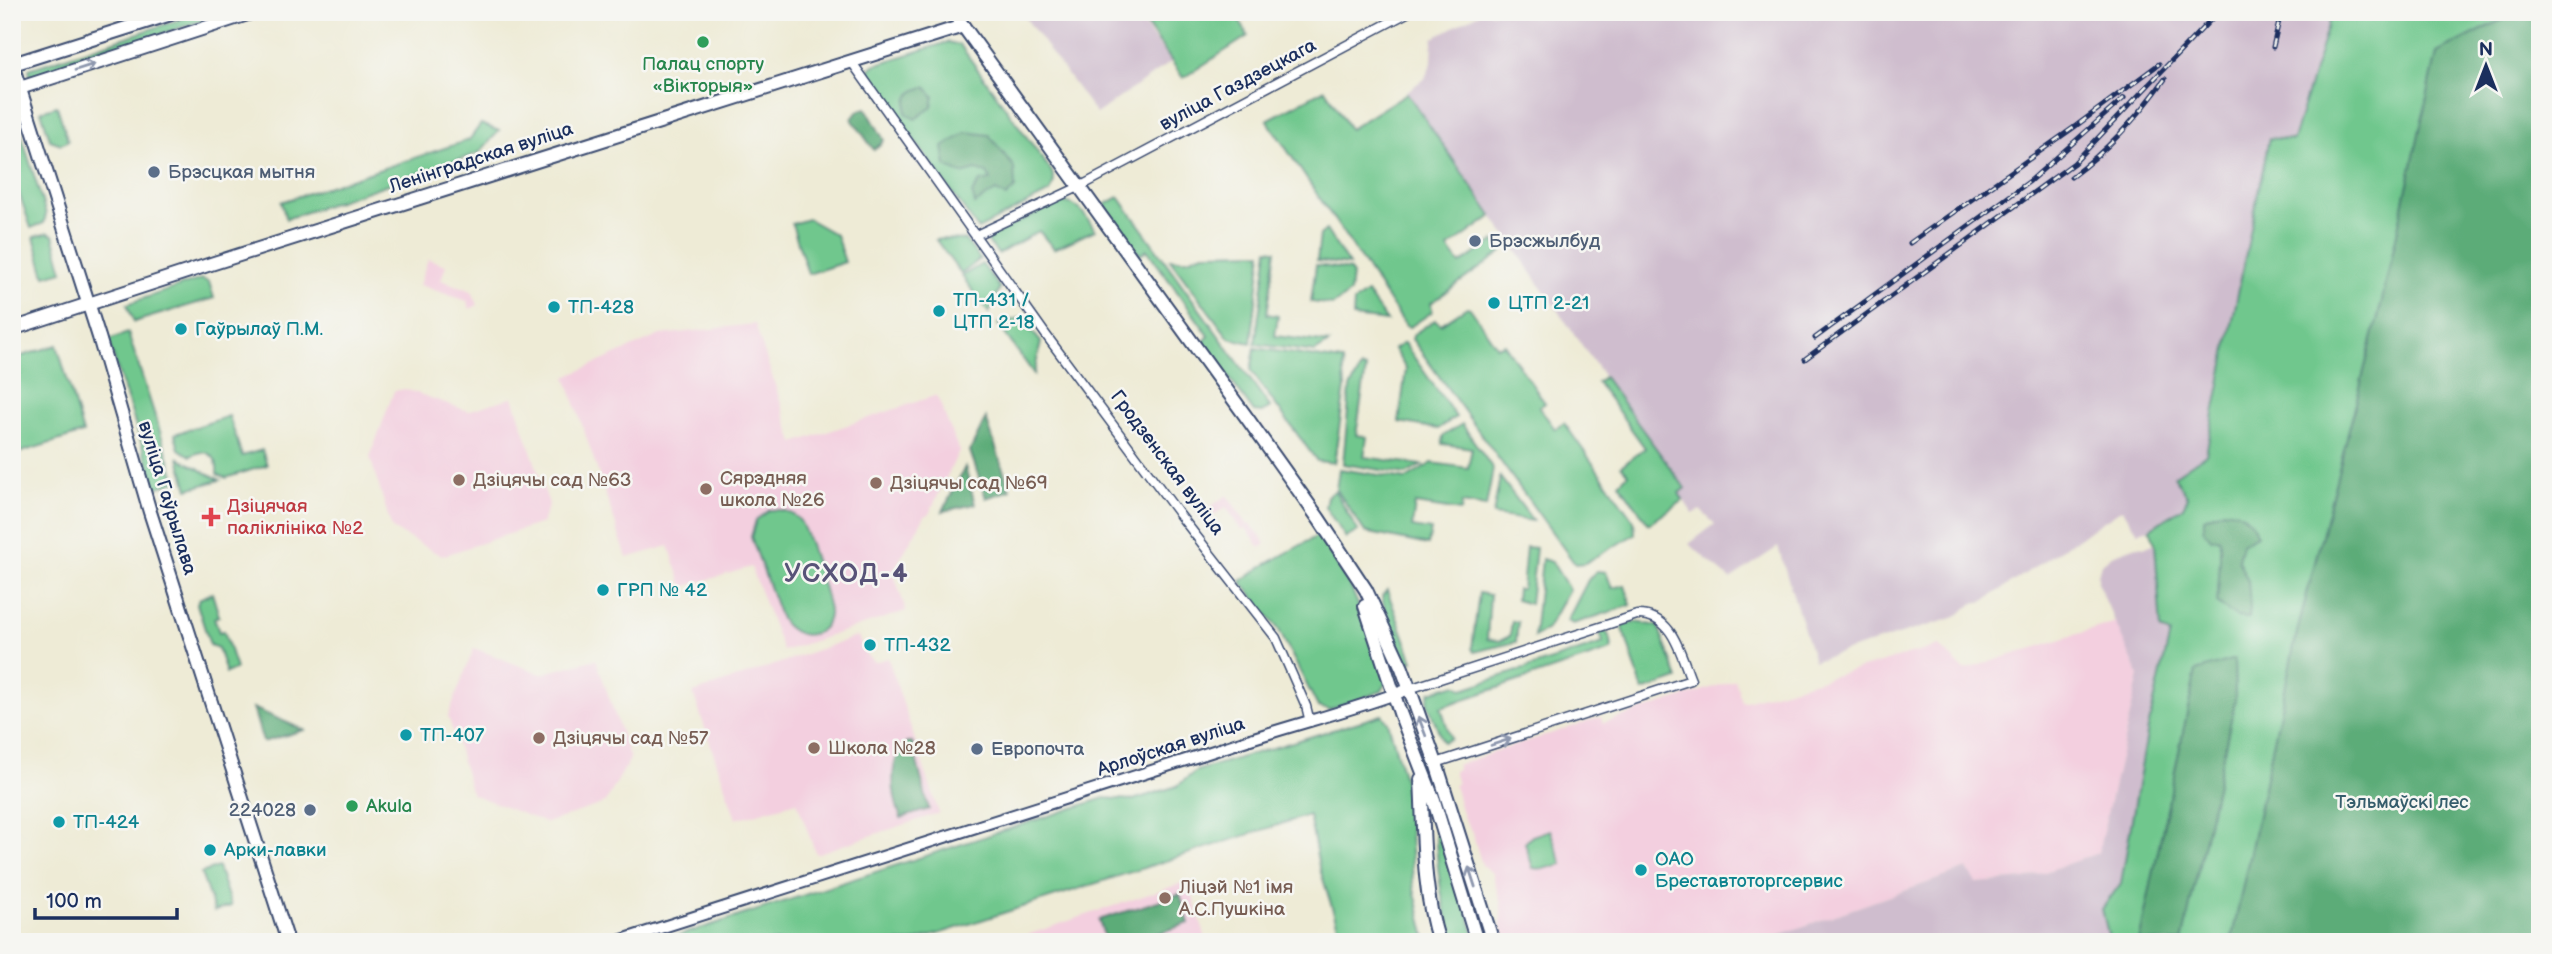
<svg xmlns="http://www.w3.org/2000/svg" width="2552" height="954" viewBox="0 0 2552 954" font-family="'Balsamiq Sans',sans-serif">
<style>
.built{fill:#f3cfdf}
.industrial{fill:#cfbdce}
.green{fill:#70c78d;stroke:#467b76;stroke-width:2}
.forest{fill:#5cac78;stroke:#3c6e6b;stroke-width:2}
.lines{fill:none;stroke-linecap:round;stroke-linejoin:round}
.minor-casing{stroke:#3b4b70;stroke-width:11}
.tertiary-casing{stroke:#3b4b70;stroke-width:14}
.secondary-casing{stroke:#3b4b70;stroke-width:16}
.primary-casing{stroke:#3b4b70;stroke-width:16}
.minor{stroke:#fff;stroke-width:8}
.tertiary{stroke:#fff;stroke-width:10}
.secondary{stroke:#fff;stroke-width:12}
.primary{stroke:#fff;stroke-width:12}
.rail-casing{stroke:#1b2f5e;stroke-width:5}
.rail{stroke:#f6f6f2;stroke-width:2.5;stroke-dasharray:8;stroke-linecap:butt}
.oneway{stroke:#8d97ae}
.leisure-dot{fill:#2e9e5b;stroke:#f6f6f2;stroke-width:2.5}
.service-dot{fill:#5c6f8a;stroke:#f6f6f2;stroke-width:2.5}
.culture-dot{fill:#0f9aa8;stroke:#f6f6f2;stroke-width:2.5}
.education-dot{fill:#8d6e63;stroke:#f6f6f2;stroke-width:2.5}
.health-dot{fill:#e0444e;stroke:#f6f6f2;stroke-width:2.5}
.labels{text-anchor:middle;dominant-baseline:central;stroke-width:5;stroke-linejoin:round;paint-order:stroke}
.leisure-label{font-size:19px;fill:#27864d;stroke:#f6f6f2}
.street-label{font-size:19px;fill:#1b2f5e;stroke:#f6f6f2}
.service-label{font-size:19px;fill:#4e5e75;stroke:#f6f6f2;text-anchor:start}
.culture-label{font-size:19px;fill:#0d838f;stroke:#f6f6f2;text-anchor:start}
.education-label{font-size:19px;fill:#785e54;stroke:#f6f6f2;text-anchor:start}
.health-label{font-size:19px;fill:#be3a42;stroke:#f6f6f2;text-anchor:start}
.park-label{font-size:19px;fill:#355d6c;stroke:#f6f6f2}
.district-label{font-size:26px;font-weight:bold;letter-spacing:2px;fill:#585378;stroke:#f6f6f2}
</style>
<rect width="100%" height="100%" fill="#f6f6f2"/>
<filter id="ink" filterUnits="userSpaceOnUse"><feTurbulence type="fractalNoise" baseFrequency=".0143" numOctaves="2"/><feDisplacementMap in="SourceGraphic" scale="14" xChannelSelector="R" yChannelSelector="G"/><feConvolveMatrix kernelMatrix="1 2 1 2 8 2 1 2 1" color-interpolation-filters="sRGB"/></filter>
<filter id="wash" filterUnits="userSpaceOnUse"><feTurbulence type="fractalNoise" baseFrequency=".00686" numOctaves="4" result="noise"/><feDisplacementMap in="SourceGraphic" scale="28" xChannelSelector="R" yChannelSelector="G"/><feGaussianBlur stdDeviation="1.57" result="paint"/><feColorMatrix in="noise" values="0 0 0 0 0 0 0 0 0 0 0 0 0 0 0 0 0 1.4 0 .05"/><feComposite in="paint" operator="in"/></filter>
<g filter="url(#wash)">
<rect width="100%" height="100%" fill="#eeebd6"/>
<g class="built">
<polygon points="428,259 446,265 441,280 472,291 478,305 470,309 467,301 419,285"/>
<polygon points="755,324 794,443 937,395 959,451 929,514 925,516 893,571 906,611 783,651 751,567 683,587 669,546 627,558 566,377 660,335"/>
<polygon points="405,389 468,411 513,397 549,504 542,523 442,556 392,529 370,457 394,391"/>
<polygon points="1227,495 1248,525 1251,524 1266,544 1260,548 1246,528 1242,530 1226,507 1204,522 1195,511 1202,506 1206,510"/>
<polygon points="2116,622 2139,676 2098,853 2025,879 1975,883 1967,869 1758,942 1507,942 1501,925 1501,904 1492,873 1482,865 1472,832 1463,817 1454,785 1457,784 1453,771 1458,769 1456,765 1601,717 1603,723 1735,680 1742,702 1939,646 1964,670"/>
<polygon points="858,636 865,654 874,662 888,658 939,813 816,854 797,802 736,819 693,693"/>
<polygon points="474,648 541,674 596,659 630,759 605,803 546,823 472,794 448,716"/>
<polygon points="1188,881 1207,942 1006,942"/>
</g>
<g class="industrial">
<polygon points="1029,12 1134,12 1171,62 1096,114 1024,16"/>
<polygon points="1482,12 2332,12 2293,140 2269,138 2206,454 2183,507 2150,529 2138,532 2122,509 1984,601 1973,603 1956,617 1814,661 1778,547 1730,579 1689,544 1715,524 1700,510 1693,514 1679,493 1685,487 1604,377 1406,92 1425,78 1432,62 1433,38"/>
<polygon points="2155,543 2161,630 2170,633 2148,728 2121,884 2102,909 2110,942 1758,942 1967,869 1976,883 2025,879 2098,853 2139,676 2098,584 2098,575 2101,564 2112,555 2137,546 2146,547"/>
</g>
<g class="green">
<polygon points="203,12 229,12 30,76 29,69"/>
<polygon points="1138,12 1235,12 1248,36 1183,78"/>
<polygon points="2332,12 2517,12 2437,53 2382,301 2297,633 2231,942 2182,942 2235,701 2234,660 2196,671 2139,942 2110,942 2102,909 2121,883 2148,728 2170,634 2161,630 2155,543 2150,529 2183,507 2188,497 2174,476 2206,454 2269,138 2293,140"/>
<polygon points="948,42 960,45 1052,172 1054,182 1050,192 978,229 869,77 869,70 874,65"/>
<polygon points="1325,89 1350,129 1407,93 1492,216 1448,248 1460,264 1494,241 1502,252 1431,303 1432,312 1410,327 1406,326 1267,120"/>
<polygon points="57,106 68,141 61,144 50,140 41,111"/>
<polygon points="16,117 46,214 44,223 31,228 12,173 12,118"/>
<polygon points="481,124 499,131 479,153 286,219 281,202 469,140"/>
<polygon points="1119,197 1270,407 1262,413 1254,412 1203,342 1209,336 1147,250 1140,255 1104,205"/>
<path d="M 1060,202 C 1079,202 1085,215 1095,230 L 1054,249 L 1039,231 L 998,254 L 985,238 Z"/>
<polygon points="808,219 836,235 845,262 808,274 792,224"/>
<polygon points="1326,230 1349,265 1317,261 1320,235"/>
<polygon points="48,233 53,235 63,271 45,276 34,237"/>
<polygon points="941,239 965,240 980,259 961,274 936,240"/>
<polygon points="1268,249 1276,250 1267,314 1278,316 1275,336 1329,343 1315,352 1255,344"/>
<polygon points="1262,252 1251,343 1229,338 1170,259 1188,259 1203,253"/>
<polygon points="982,264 1000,288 989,313 962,276"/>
<polygon points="1316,265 1350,270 1352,274 1350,293 1333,305 1311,302"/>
<polygon points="201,279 209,282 214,298 134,322 127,304"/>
<polygon points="1367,293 1387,321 1353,317 1354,302"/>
<polygon points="1467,307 1470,308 1497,347 1504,344 1545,403 1539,407 1555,429 1564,423 1634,521 1635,534 1585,563 1575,564 1412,339 1414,334 1435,320 1441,324"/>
<polygon points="1021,318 1041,342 1034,374 998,324"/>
<polygon points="128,333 176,481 156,488 108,340"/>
<polygon points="1404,343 1456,417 1438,429 1399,422 1406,369 1394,349"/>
<polygon points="57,345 83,433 12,455 12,359"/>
<polygon points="1255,348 1343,361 1345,388 1334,463 1317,461 1251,371"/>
<polygon points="1361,368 1366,369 1356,435 1367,437 1364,457 1422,465 1406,474 1343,464 1350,388"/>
<polygon points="1604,377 1685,488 1679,493 1683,500 1649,524 1619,483 1628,474 1621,466 1645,448 1597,382"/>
<path d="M 229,416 L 242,456 L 262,450 L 267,465 L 226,478 L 217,474 C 219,456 207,447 191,456 L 179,449 L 175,434 Z"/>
<polygon points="1462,424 1493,469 1486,507 1462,503 1461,511 1415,504 1412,527 1431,530 1428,545 1365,532 1336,489 1339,469 1406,479 1432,463 1468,468 1472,448 1442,444 1443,436"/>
<polygon points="179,458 220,480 188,489"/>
<polygon points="1500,477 1533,521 1493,515"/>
<polygon points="1335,491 1358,531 1346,538 1325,507 1327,496"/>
<path d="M 770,510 C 780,509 793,511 800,521 C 806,530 831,606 829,615 C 825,642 792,639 781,619 L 751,537 L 756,520 Z"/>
<polygon points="1319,535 1351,588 1369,630 1387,682 1382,691 1329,710 1318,707 1279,630 1241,581 1263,566"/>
<polygon points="1526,547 1536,548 1530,604 1516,600 1517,589 1522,589"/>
<polygon points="1542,559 1552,562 1569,589 1547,629 1534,637"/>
<polygon points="1596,571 1606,572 1612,588 1625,585 1631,605 1573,624 1567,621 1588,580"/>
<polygon points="1387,590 1413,661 1406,664 1383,603 1382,596"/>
<polygon points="212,593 219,616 214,618 219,632 224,631 236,669 226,673 218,648 210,645 197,604 199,599"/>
<polygon points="1479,593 1490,595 1487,639 1500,641 1510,636 1512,621 1518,622 1516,642 1474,652 1472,648"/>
<polygon points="1636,622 1658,626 1678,679 1643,691 1622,625"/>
<path d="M 1605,631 C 1610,635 1613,644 1611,650 L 1441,707 L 1451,739 L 1443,742 L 1427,702 L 1430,692 L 1456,684 L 1463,689 L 1603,643 L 1600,632 Z"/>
<polygon points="1382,715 1388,722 1408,793 1413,884 1427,942 1343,942 1319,866 1309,815 913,942 659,942 1104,798 1133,800 1177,786 1196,771"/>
<path d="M 1434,804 L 1477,942 L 1454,942 C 1438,897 1436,851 1434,804 Z"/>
<polygon points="1550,830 1562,864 1543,869 1533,868 1525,843 1532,836"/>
<polygon points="218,867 231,906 214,911 201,873"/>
</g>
<g class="forest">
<polygon points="2517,12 2540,12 2540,942 2231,942 2297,633 2382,301 2437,53"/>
<path d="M 926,87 L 934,96 L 932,107 L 915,119 L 906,113 C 906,97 909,90 926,87 Z"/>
<polygon points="866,108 884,140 874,150 852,119 858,111"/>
<polygon points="967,132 989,135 1014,167 1015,188 1006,197 996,191 975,204 972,193 980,182 991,180 987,173 976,170 962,174 946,166 943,147"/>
<polygon points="986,418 1010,490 986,498 970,451"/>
<polygon points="965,467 975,504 943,511"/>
<path d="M 2223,510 C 2241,511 2251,517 2257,535 L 2242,543 L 2238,560 L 2248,581 L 2250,606 L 2249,618 L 2236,617 L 2217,603 C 2218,591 2222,546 2219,538 L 2211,539 L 2204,529 L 2204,518 Z"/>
<polygon points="2234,659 2235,701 2182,942 2139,942 2196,671"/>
<polygon points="253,708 304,730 263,742"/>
<path d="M 908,742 L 912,742 L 929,809 L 901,818 C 892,796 887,758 908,742 Z"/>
<polygon points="1180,894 1189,923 1132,942 1106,942 1099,920"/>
</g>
</g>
<g filter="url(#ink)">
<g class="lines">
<g class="minor-casing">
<g id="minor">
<polyline points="851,61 1046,335 1179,514 1276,638 1306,706 1310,722"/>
<polyline points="976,235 1081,186 1409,12"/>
<path d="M 1409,689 L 1637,615 C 1673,614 1680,653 1691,680 L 1436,763"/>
</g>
</g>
<g class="tertiary-casing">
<path id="tertiary" d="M 616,942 C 821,876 1027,812 1232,745 C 1291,725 1351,711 1409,689"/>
</g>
<g class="secondary-casing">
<g id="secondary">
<polyline points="953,12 1247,418 1319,519 1366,590 1402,668 1436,763 1493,942"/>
<polyline points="13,64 177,12"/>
<polyline points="20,88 254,12"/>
<polyline points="12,329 214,263 963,26"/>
<polyline points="1365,606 1400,713 1434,801 1477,942"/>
<path d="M 1421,779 C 1424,833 1422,889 1439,942"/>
</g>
</g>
<g class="primary-casing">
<polyline id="primary" points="12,64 99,337 150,512 288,942"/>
</g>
<use href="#minor" class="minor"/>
<use href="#tertiary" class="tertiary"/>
<use href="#secondary" class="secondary"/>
<use href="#primary" class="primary"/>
<g class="rail-casing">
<g id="rail">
<polyline points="2273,47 2281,12"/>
<path d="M 2071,177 C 2109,149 2138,117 2165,79"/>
<polyline points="1910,243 2073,128 2159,64"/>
<polyline points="1815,338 2030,181 2124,98"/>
<polyline points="1805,359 2074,163 2218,12"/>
</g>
</g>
<use href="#rail" class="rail"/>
</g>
<defs><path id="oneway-shaft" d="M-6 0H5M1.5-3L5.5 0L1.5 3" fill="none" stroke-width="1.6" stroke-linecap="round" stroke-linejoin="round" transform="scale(1.75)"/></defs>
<g class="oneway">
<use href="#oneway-shaft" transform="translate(85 67) rotate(-18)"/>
<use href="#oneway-shaft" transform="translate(1422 726) rotate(-111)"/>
<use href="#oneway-shaft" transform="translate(1501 742) rotate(-18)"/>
<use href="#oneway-shaft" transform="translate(1472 877) rotate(-108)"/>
</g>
</g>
<g class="leisure-dot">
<circle cx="703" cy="42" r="7"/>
<circle cx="352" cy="806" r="7"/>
</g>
<g class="service-dot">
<circle cx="154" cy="172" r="7"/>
<circle cx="1475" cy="241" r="7"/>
<circle cx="977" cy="749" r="7"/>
<circle cx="310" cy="810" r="7"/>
</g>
<g class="culture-dot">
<circle cx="1494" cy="303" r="7"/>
<circle cx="554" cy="307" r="7"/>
<circle cx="939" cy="311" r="7"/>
<circle cx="181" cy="329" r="7"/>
<circle cx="603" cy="590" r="7"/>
<circle cx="870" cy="645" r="7"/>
<circle cx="406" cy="735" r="7"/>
<circle cx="59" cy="822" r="7"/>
<circle cx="210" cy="850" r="7"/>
<circle cx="1641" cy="870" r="7"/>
</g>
<g class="education-dot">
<circle cx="459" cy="480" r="7"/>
<circle cx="876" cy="483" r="7"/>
<circle cx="706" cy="489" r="7"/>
<circle cx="539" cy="738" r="7"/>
<circle cx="814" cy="748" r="7"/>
<circle cx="1165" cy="898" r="7"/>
</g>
<path class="health-dot" d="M207.5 506.5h7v7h7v7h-7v7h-7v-7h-7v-7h7z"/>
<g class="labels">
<g class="leisure-label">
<text x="703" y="64">Палац спорту<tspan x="703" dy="22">«Вікторыя»</tspan></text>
<text x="366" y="806" text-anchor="start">Akula</text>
</g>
<g class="street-label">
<text transform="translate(1238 85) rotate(-28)">вуліца Газдзецкага</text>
<text transform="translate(481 158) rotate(-18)">Ленінградская вуліца</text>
<text transform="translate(1167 463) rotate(53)">Гродзенская вуліца</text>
<text transform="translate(167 498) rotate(73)">вуліца Гаўрылава</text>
<text transform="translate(1171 747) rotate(-18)">Арлоўская вуліца</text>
</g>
<g class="service-label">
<text x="168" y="172">Брэсцкая мытня</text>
<text x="1489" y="241">Брэсжылбуд</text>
<text x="991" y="749">Европочта</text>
<text x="296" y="810" text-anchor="end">224028</text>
</g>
<g class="culture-label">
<text x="953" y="300">ТП-431 /<tspan x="953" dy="22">ЦТП 2-18</tspan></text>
<text x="1508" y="303">ЦТП 2-21</text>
<text x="568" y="307">ТП-428</text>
<text x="195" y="329">Гаўрылаў П.М.</text>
<text x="617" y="590">ГРП № 42</text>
<text x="884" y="645">ТП-432</text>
<text x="420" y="735">ТП-407</text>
<text x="73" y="822">ТП-424</text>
<text x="224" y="850">Арки-лавки</text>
<text x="1655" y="859">ОАО<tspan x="1655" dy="22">Бреставтоторгсервис</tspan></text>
</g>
<g class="education-label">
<text x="720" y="478">Сярэдняя<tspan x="720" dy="22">школа №26</tspan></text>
<text x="473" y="480">Дзіцячы сад №63</text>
<text x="890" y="483">Дзіцячы сад №69</text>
<text x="553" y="738">Дзіцячы сад №57</text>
<text x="828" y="748">Школа №28</text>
<text x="1179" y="887">Ліцэй №1 імя<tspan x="1179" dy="22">А.С.Пушкіна</tspan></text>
</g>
<g class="health-label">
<text x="227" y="506">Дзіцячая<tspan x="227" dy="22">паліклініка №2</tspan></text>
</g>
<g class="park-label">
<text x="2402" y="802">Тэльмаўскі лес</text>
</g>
<g class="district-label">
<text x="847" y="574">УСХОД-4</text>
</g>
</g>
<rect width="2552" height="954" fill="none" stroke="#f6f6f2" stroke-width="42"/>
<g transform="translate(2486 66)" stroke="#f6f6f2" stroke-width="5" paint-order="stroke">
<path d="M0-5L12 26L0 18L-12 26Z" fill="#1b2f5e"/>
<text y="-10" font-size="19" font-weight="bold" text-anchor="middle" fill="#1b2f5e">N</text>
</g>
<path d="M35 908v10h142v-10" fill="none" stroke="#1b2f5e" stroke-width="3.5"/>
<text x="46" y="908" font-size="21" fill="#1b2f5e" stroke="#f6f6f2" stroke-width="5" paint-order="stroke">100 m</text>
</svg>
